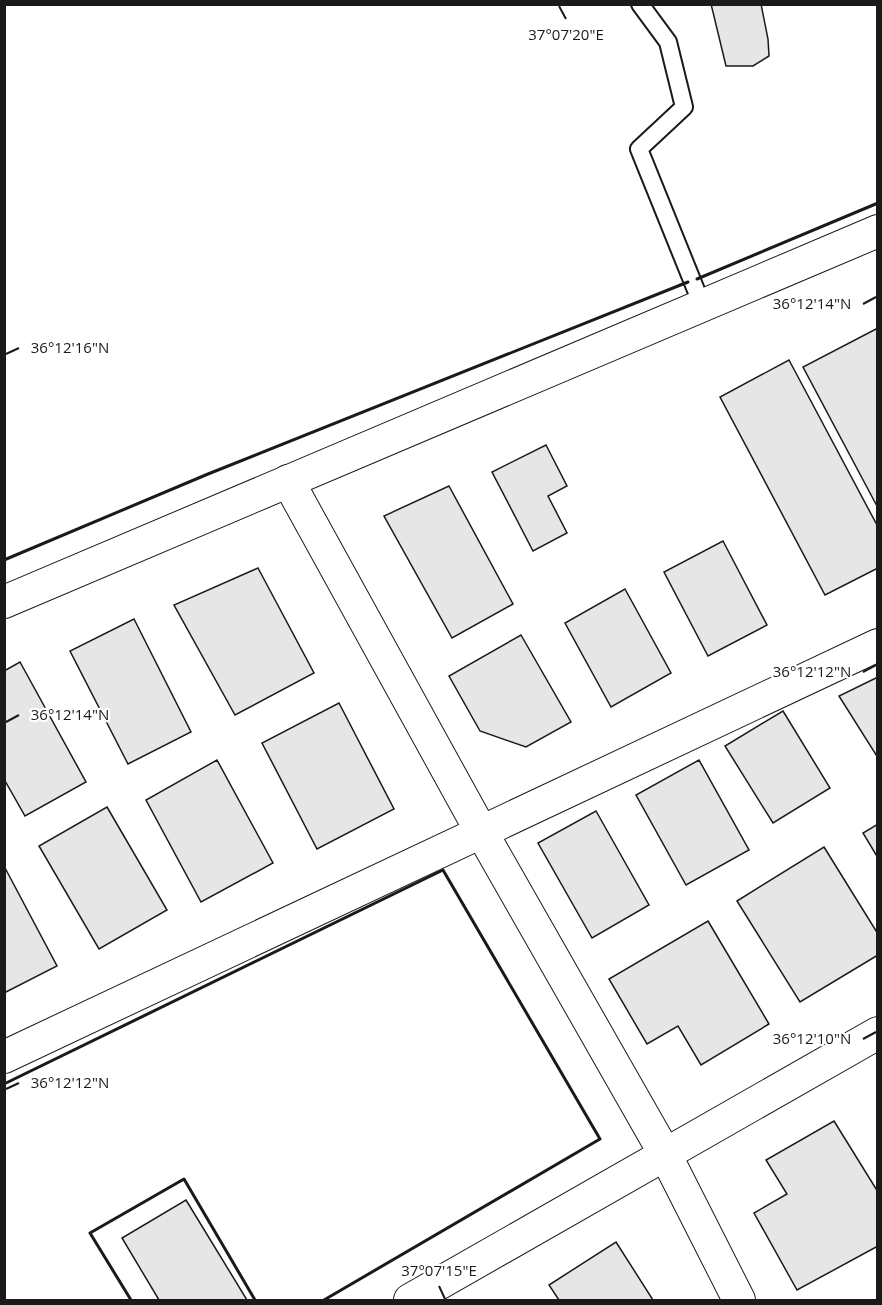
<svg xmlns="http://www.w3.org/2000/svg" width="882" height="1305" viewBox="0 0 882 1305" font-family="'Open Sans',sans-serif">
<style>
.building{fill:#e6e6e6;stroke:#1a1a1a;stroke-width:1.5}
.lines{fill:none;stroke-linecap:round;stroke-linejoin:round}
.lane-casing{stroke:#1a1a1a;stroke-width:20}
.street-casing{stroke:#1a1a1a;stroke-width:34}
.lane{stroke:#fff;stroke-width:16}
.street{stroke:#fff;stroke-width:32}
.wall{stroke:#1a1a1a;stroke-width:3}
.ticks{fill:none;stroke:#1a1a1a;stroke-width:2}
.ticks-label{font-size:15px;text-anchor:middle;fill:#1a1a1a;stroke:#fff;stroke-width:4.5;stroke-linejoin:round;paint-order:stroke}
</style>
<rect width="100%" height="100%" fill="#fff"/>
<g class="building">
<polygon points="711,4 761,4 768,39 769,56 753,66 726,66"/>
<polygon points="876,329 878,332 878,508 803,367"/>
<polygon points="789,360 878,527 878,568 825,595 720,397"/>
<polygon points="546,445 567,486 548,496 567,533 533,551 492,472"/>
<polygon points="449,486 513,604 452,638 384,516"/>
<polygon points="723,541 767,625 708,656 664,572"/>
<polygon points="258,568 314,673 235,715 174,605"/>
<polygon points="625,589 671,673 611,707 565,623"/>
<polygon points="134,619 191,732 128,764 70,651"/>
<polygon points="521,635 571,722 526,747 480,731 449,676"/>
<polygon points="20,662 86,782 25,816 4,779 4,671"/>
<polygon points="878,677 878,758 839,696"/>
<polygon points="339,703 394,809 317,849 262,743"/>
<polygon points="783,711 830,788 773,823 725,746"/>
<polygon points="217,760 273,863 201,902 146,800"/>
<polygon points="699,760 749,850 686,885 636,795"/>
<polygon points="107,807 167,910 99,949 39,846"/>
<polygon points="596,811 649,905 592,938 538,843"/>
<polygon points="878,824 878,858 863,833"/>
<polygon points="824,847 878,934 878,955 800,1002 737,901"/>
<polygon points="4,866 57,966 4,993"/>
<polygon points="708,921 769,1024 701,1065 678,1026 647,1044 609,979"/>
<polygon points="834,1121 878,1192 878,1246 797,1290 754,1213 787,1194 766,1160"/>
<polygon points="186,1200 247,1300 159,1300 122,1238"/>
<polygon points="616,1242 653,1300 559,1300 549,1285"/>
</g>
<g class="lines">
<g class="lane-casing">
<polyline id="lane" points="640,4 668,42 684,107 639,149 702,305"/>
</g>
<g class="street-casing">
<g id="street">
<polyline points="288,481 482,833 665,1154 739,1300"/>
<polyline points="4,602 878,231"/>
<polyline points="4,1057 878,645"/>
<polyline points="410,1300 878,1033"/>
</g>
</g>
<use href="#lane" class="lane"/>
<use href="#street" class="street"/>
<g class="wall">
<polyline points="697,279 878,203"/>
<polyline points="4,560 208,474 688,282"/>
<polyline points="4,1084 443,870 600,1139 324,1300"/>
<polyline points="131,1300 90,1233 184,1179 255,1300"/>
</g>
</g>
<path class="ticks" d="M 559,6 L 566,19M 863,304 L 876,297M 6,354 L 19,348M 863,672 L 876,665M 6,722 L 19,715M 863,1039 L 876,1032M 6,1089 L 19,1083M 439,1286 L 445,1299"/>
<g class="ticks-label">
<text x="566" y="40">37°07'20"E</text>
<text x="812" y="309">36°12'14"N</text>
<text x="70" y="353">36°12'16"N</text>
<text x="812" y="677">36°12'12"N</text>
<text x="70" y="720">36°12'14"N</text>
<text x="812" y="1044">36°12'10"N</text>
<text x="70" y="1088">36°12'12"N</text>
<text x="439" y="1276">37°07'15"E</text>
</g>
<rect width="882" height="1305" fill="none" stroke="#1a1a1a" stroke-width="12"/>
</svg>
